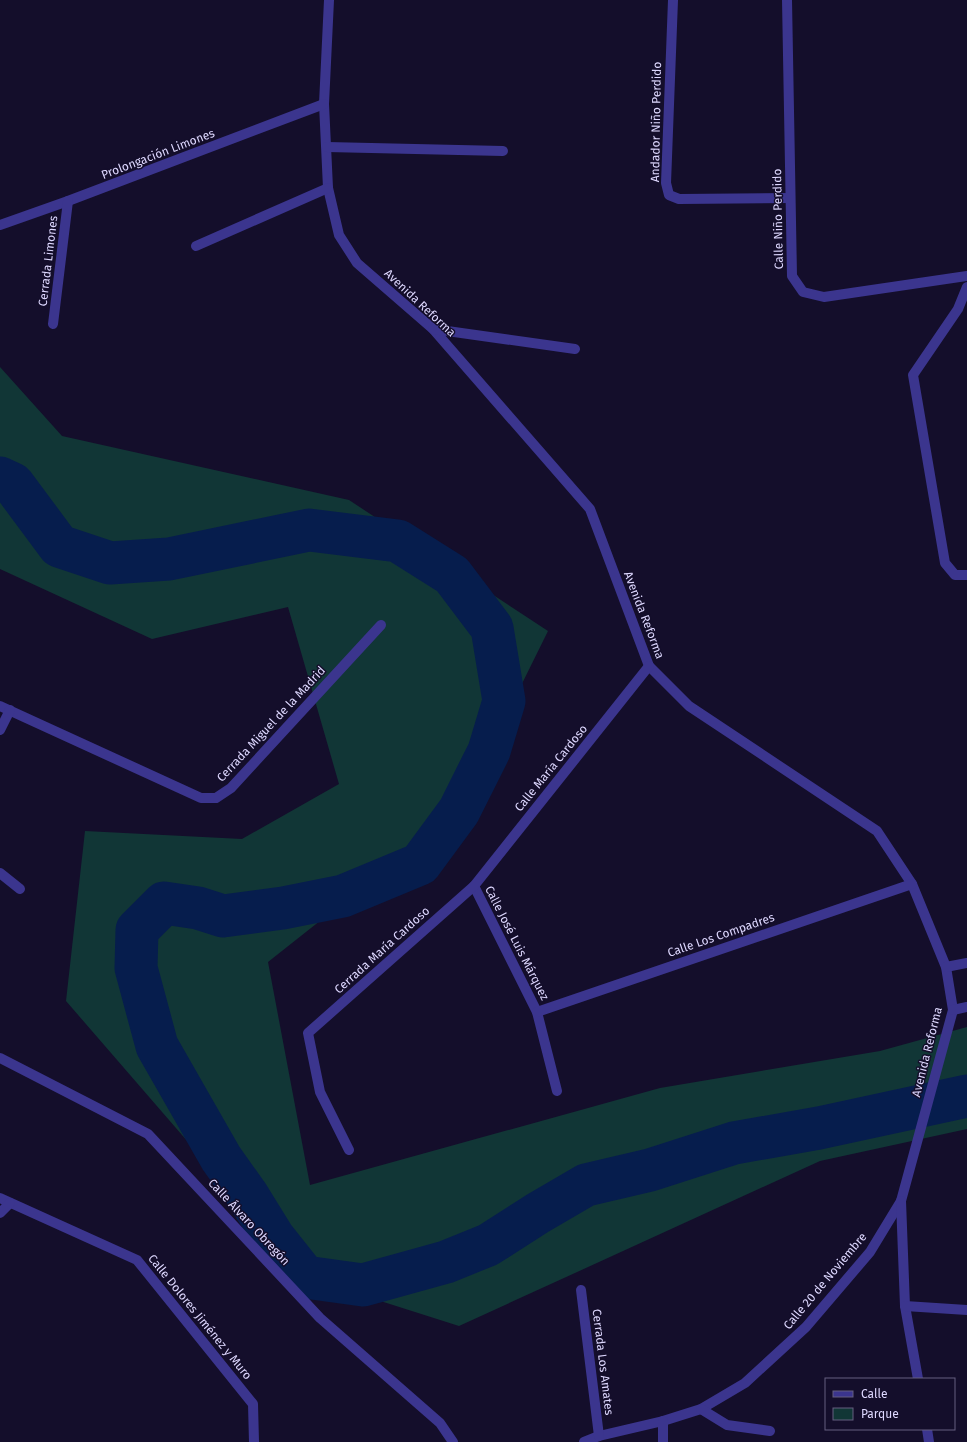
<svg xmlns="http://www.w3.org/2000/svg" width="967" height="1442" viewBox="0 0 967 1442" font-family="'Fira Sans',sans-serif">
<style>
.green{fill:#113636}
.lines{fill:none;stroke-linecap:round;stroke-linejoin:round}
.river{stroke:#061d4d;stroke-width:43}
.minor{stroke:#3b358e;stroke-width:10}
.labels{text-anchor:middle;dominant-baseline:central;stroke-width:3;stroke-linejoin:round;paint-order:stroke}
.street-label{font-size:12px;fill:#ded8ff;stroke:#140e2b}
</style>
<rect width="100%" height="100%" fill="#140e2b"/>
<polygon class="green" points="0,367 62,436 349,500 548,631 459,811 268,962 310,1185 660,1088 880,1051 967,1027 967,1129 820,1161 459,1326 305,1277 66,1001 85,831 242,839 339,784 288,607 152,639 0,569"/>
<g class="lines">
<polyline class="river" points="0,478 13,484 59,546 110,563 169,559 309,530 398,541 452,575 492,628 504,701 489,751 459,811 420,864 343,896 283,908 223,916 198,908 164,903 137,930 136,968 157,1046 221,1158 248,1196 274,1238 305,1277 363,1285 446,1262 488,1245 538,1213 586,1185 650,1170 734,1143 819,1128 967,1096"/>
<g class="minor">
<polyline points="329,0 324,104 328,188 339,235 357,263 433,329 590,509 649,666 689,706 877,831 912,884 946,967 953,1010 901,1201 870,1252 806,1327 745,1383 701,1409 663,1421 599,1436 584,1442"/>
<polyline points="673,0 666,183 669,195 679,199 790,198"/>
<polyline points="787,0 792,276 803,292 824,297 967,276"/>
<polyline points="327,147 503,151"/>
<polyline points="0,225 68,201 324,104"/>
<polyline points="196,246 328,188"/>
<polyline points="967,287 958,309 913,375 945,563 955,575 967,575"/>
<polyline points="53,324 68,201"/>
<polyline points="433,329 575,349"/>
<polyline points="0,706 201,798 216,798 231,788 381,625"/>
<polyline points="0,730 10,710"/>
<polyline points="0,873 20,889"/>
<polyline points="474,886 537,1012 557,1091"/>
<polyline points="946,967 967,963"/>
<polyline points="953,1010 967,1007"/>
<polyline points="537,1012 912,884"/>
<polyline points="0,1058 148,1134 320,1318 440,1423 453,1442"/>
<polyline points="349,1150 320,1092 308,1033 474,886 649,666"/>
<polyline points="0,1198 137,1260 253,1404 254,1442"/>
<polyline points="901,1201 905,1306 918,1379"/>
<polyline points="0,1213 10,1203"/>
<polyline points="581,1290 599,1436"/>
<polyline points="905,1306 967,1310"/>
<polyline points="701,1409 727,1425 770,1431"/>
<polyline points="927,1429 929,1442"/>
<polyline points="663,1442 663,1421"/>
</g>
</g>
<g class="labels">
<g class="street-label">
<text transform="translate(656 122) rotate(-89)">Andador Niño Perdido</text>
<text transform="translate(158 154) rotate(-21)">Prolongación Limones</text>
<text transform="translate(778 219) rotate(-91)">Calle Niño Perdido</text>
<text transform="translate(48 261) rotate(-83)">Cerrada Limones</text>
<text transform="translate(420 303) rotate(43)">Avenida Reforma</text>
<text transform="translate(644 615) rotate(69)">Avenida Reforma</text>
<text transform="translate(271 724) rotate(-47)">Cerrada Miguel de la Madrid</text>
<text transform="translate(551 768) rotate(-51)">Calle María Cardoso</text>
<text transform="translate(721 935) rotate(-19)">Calle Los Compadres</text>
<text transform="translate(517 943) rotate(63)">Calle José Luis Márquez</text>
<text transform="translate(382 950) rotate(-42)">Cerrada María Cardoso</text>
<text transform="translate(927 1052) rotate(-76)">Avenida Reforma</text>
<text transform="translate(249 1222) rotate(47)">Calle Álvaro Obregón</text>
<text transform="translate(825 1281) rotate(-50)">Calle 20 de Noviembre</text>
<text transform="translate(200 1317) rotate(51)">Calle Dolores Jiménez y Muro</text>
<text transform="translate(603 1362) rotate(83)">Cerrada Los Amates</text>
</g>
</g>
<rect x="825" y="1378" width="130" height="52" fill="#140e2b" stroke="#655f80"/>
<rect x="833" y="1391" width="20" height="6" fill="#3b358e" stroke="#655f80"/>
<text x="861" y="1398" font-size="12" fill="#ded8ff">Calle</text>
<rect x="833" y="1408" width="20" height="12" fill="#113636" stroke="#655f80"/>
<text x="861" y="1418" font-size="12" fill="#ded8ff">Parque</text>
</svg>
